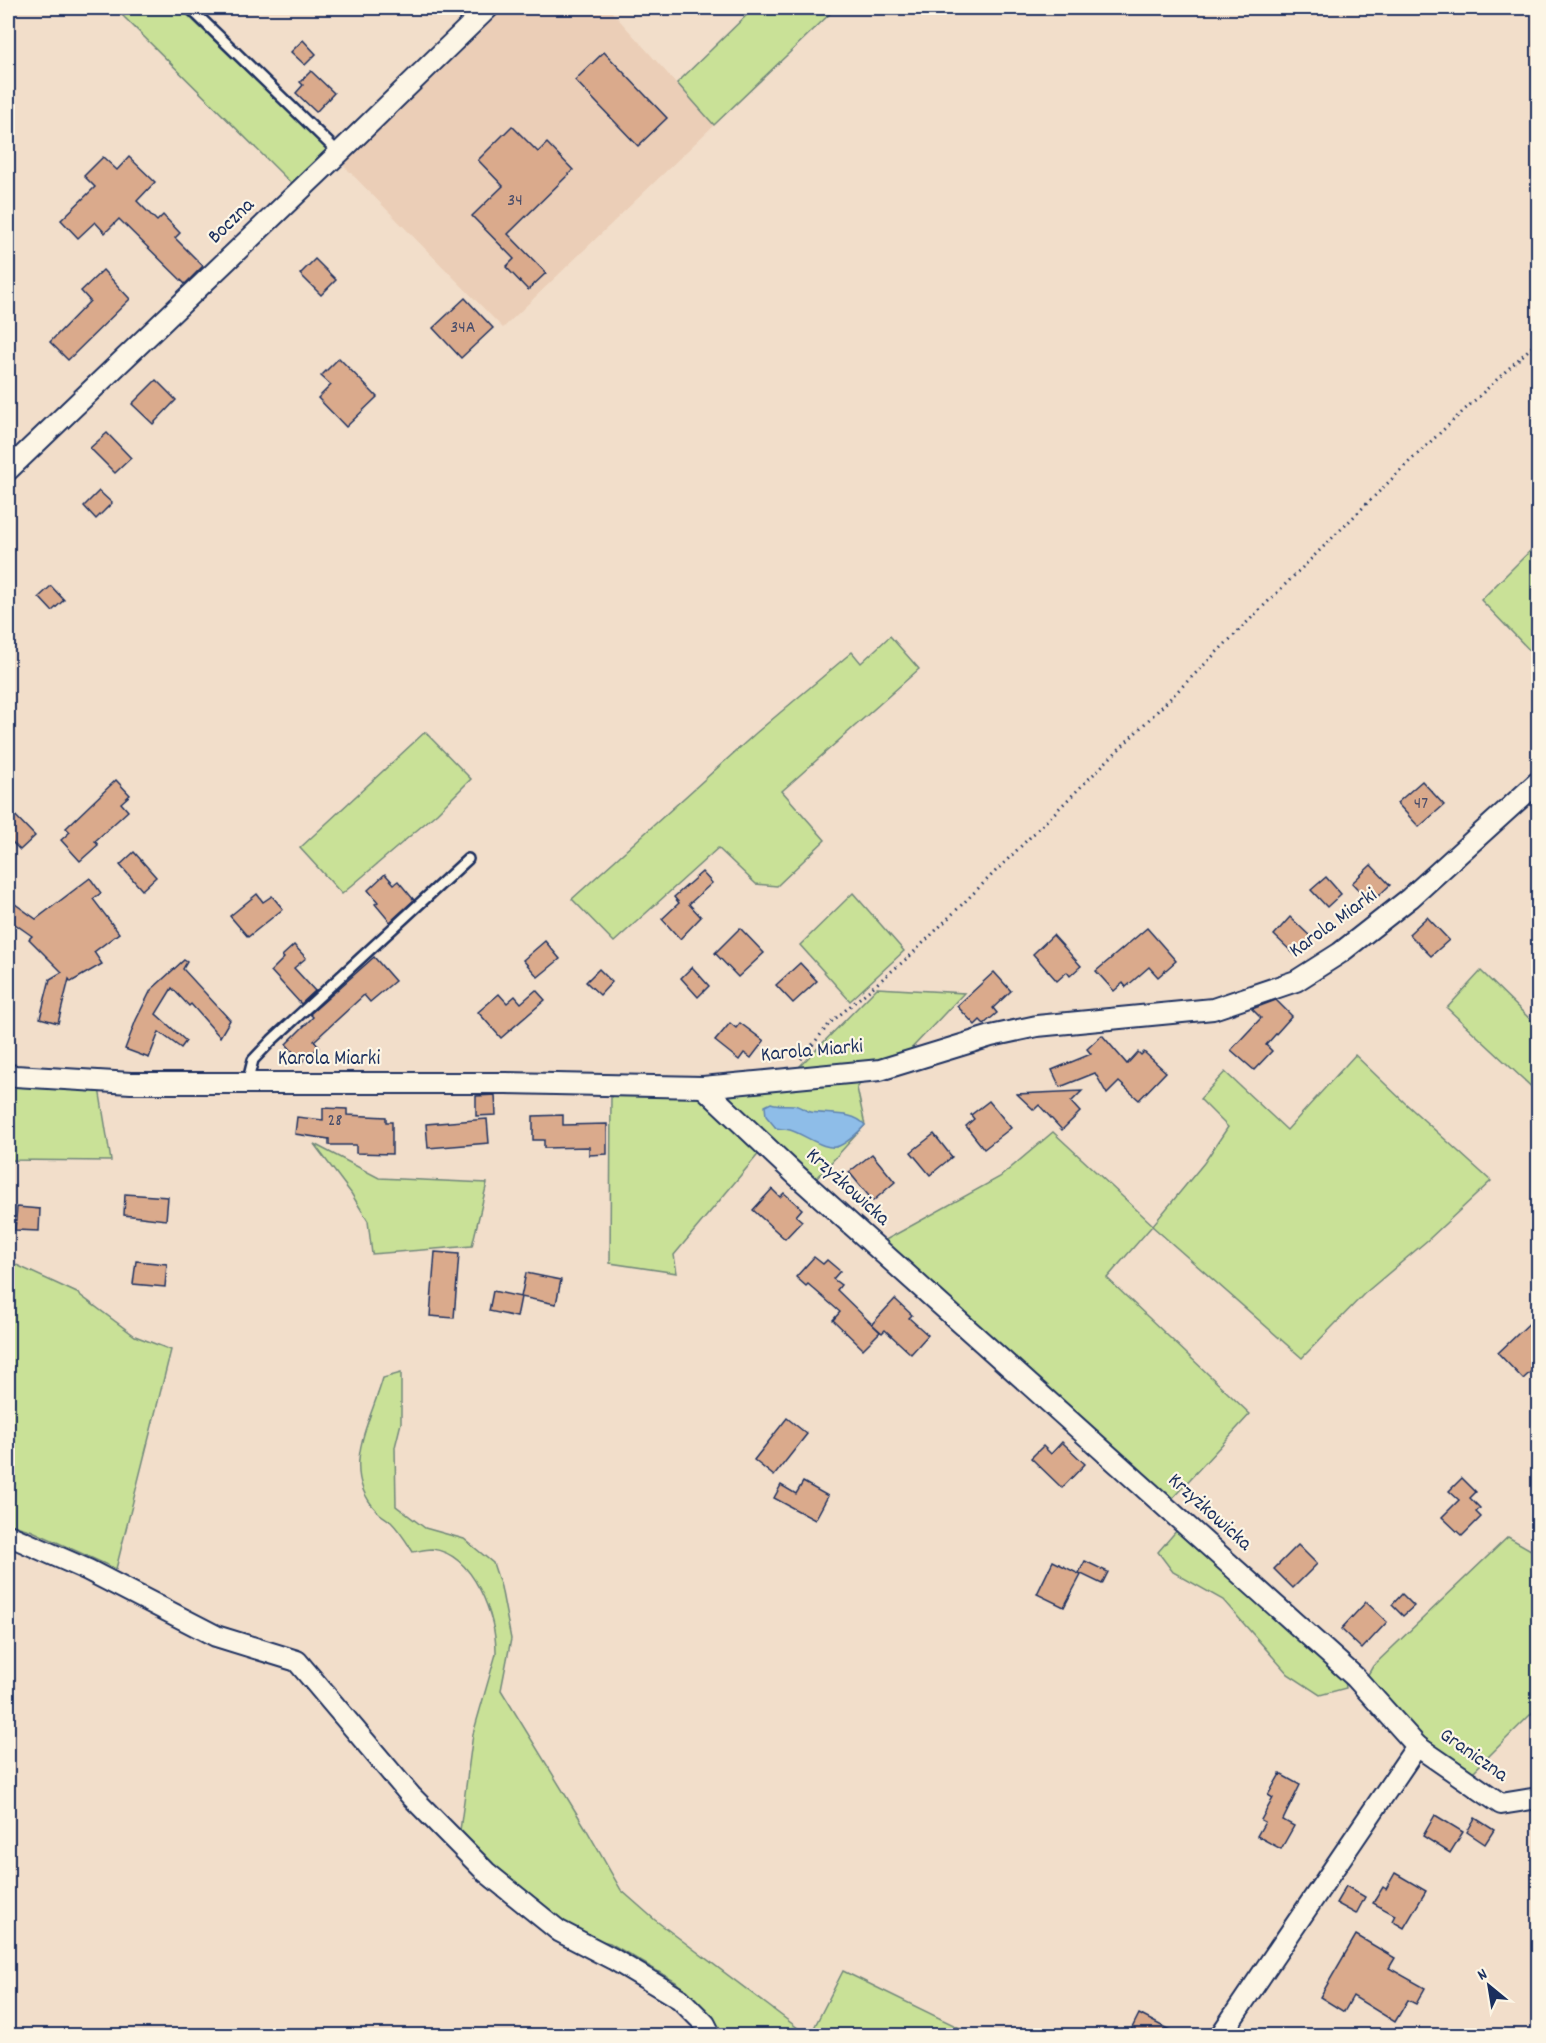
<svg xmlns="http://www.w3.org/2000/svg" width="1546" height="2043" viewBox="0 0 1546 2043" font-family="Dekko,sans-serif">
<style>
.built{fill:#ebceb7}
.green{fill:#c9e197;stroke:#72887a;stroke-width:1.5}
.water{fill:#8ebde8;stroke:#6084b1;stroke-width:1.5}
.building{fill:#daaa8c;stroke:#1b2f5e;stroke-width:1.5}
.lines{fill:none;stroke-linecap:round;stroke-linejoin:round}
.service-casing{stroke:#1b2f5e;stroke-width:14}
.minor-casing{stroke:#1b2f5e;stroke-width:24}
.path{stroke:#1b2f5e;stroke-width:3;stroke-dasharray:1.5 4.5;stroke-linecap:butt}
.service{stroke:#fcf5e5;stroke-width:9}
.minor{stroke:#fcf5e5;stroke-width:20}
.labels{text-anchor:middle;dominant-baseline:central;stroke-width:4.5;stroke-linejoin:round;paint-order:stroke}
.number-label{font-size:18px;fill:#4b4e6a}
.street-label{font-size:21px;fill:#1b2f5e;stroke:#fcf5e5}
</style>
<rect width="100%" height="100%" fill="#f2deca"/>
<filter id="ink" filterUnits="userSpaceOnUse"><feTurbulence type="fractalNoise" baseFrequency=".0167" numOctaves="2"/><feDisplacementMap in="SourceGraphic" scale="12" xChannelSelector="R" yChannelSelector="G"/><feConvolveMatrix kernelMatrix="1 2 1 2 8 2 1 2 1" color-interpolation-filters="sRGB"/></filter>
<g filter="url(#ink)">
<polygon class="built" points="500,8 616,8 612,12 714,125 503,328 343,165"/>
<g class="green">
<polygon points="115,8 180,8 330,151 294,186"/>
<polygon points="754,8 836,8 714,125 677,83"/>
<polygon points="1538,543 1538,659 1481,600"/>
<polygon points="890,636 919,669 782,791 825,840 777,886 756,884 718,848 614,942 572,899 756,733 852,652 861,663"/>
<polygon points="425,732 471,779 437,813 342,894 300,848"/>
<polygon points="853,893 904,951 850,1001 800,945"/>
<polygon points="1481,971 1538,1027 1538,1093 1447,1008"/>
<polygon points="877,988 964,993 908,1052 877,1065 794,1072"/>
<polygon points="1355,1055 1405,1103 1491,1181 1429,1239 1364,1294 1302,1358 1152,1226 1107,1278 1250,1414 1169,1502 882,1242 1000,1177 1053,1132 1153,1225 1204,1163 1228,1127 1200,1099 1225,1072 1287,1130"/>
<polygon points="864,1079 857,1088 865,1125 817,1178 718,1092"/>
<polygon points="8,1080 99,1088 111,1161 8,1160"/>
<polygon points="611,1092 701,1093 761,1151 674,1255 677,1273 610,1263"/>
<polygon points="314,1144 379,1178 487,1183 472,1246 372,1254 368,1221 351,1193"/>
<polygon points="10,1262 77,1293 135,1336 171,1350 116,1569 30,1530 8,1524 8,1278"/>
<path d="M 401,1373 L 401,1423 L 395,1447 L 396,1506 L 425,1528 L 464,1539 L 493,1563 L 501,1587 L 511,1639 L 501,1690 L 585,1827 L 621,1890 L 655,1920 L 807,2035 L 721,2035 L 709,2016 L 676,1982 L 610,1943 L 584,1937 L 535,1903 L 459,1838 L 473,1734 L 496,1654 C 497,1618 474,1554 432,1549 C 426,1549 419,1551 413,1552 C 406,1541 400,1531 391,1522 C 386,1518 380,1515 376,1510 C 339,1470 371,1421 383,1378 Z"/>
<polygon points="1178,1529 1345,1680 1346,1688 1320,1695 1288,1674 1223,1600 1173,1572 1158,1552"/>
<polygon points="1508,1537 1538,1554 1538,1707 1471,1774 1418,1734 1366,1678 1373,1666"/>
<polygon points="843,1971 966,2031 964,2035 815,2035 815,2026"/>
</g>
<path class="water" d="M 771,1103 C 779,1106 785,1104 794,1105 C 800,1106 805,1111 811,1112 C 829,1115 853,1111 865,1125 C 859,1132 848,1142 839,1146 C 826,1152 804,1134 790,1130 C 786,1129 781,1129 776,1128 L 766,1116 L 765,1106 Z"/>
<g class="building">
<polygon points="303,40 316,54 305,65 291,52"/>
<polygon points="604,52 667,118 638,146 575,80"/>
<polygon points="311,71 334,93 316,112 296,93 303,85 300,82"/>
<polygon points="512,126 538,152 547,143 573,170 508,234 546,273 528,290 506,267 514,259 472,216 503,186 478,160"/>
<polygon points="103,157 117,170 129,157 155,182 137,201 157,221 163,215 180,233 175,238 203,266 185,284 119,219 105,233 95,222 78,238 61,220 95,187 84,176"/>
<polygon points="315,259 336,280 321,295 300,274"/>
<polygon points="103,270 130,299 68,360 50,342 90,301 81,291"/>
<polygon points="465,298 493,328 461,358 433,328"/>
<polygon points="339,358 377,397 346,427 318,398 331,385 321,376"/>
<polygon points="156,380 176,400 153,424 132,404"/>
<polygon points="107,433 131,458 115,473 90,448"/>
<polygon points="99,491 112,503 96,519 84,506"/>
<polygon points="51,586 64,600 52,611 39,597"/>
<polygon points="116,780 130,795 121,803 128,811 95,841 98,845 80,861 61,840 70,832 66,828"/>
<polygon points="1422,781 1444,805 1419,827 1397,803"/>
<polygon points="8,808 35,836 20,850 8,838"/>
<polygon points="134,852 156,877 142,890 120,865"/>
<polygon points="1371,865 1390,885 1371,903 1352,883"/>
<polygon points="702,872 712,883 689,904 701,917 680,939 662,919 679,903 674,897"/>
<polygon points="385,874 394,884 398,881 414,900 390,922 375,904 378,902 368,890"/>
<polygon points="1326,877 1341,894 1327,907 1311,890"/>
<polygon points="90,878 101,893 93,899 119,933 94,952 102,964 71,982 69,979 58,1023 40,1018 50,979 62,972 29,939 32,936 8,919 8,899 36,919"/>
<polygon points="257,894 263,902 272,896 283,909 248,937 230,916"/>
<polygon points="1290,917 1312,938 1296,956 1274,935"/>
<polygon points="1427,917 1449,940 1431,956 1409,934"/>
<polygon points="740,928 764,953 738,977 715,953"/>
<polygon points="1147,928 1176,961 1158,977 1149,967 1126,987 1123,983 1114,991 1096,971"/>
<polygon points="1053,935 1081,966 1070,976 1067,972 1057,981 1033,954"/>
<polygon points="545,941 560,959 538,977 523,960"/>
<polygon points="294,945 306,958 294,968 315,991 301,1004 271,971 284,958 282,956"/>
<polygon points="374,957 395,981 370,1002 364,995 314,1041 319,1047 302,1062 286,1044 313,1017 310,1014"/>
<polygon points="184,960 187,962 183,969 230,1020 220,1037 191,1004 189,1006 172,988 156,1014 186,1041 181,1048 159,1032 149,1058 125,1049 136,1020 151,990"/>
<polygon points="800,963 817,981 793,1003 776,985"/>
<polygon points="692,967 709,986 698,997 681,978"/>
<polygon points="599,969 612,982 600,995 586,982"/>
<polygon points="994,972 1011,991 993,1008 997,1013 984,1024 980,1020 975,1025 957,1006"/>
<polygon points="536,990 545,1000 501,1038 478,1012 499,994 507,1003 515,996 521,1003"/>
<polygon points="1276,1000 1292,1016 1266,1045 1272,1051 1254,1070 1231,1050 1261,1018 1252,1009"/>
<polygon points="730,1023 736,1028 740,1023 764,1041 751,1058 744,1053 739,1060 715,1041"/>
<polygon points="1102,1035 1127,1064 1138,1052 1141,1055 1144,1052 1166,1072 1139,1100 1119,1082 1107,1094 1095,1073 1060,1087 1052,1070 1091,1054 1087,1049"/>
<polygon points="1082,1091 1071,1102 1080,1112 1062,1130 1039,1105 1034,1110 1017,1094"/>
<polygon points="495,1095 496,1115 476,1116 476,1096"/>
<polygon points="989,1101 1011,1128 984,1149 966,1126 974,1119 971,1115"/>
<polygon points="323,1108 347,1109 347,1115 386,1117 386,1122 392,1122 392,1154 356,1153 356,1145 329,1145 329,1139 295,1134 297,1117 323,1120"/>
<polygon points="563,1115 563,1125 607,1124 607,1154 589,1155 589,1147 544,1148 544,1140 533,1140 533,1116"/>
<polygon points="487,1119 489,1143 428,1148 426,1124"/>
<polygon points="934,1134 952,1157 930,1175 911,1152"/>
<polygon points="872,1154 895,1182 873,1201 849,1172"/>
<polygon points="772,1189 780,1197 784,1193 802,1209 796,1216 802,1221 785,1239 753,1210"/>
<polygon points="125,1194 168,1197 166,1220 124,1215"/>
<polygon points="17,1207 40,1209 39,1231 15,1230"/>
<polygon points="435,1252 459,1254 454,1318 430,1316"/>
<polygon points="814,1257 823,1264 827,1260 840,1271 833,1279 841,1285 837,1290 880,1332 863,1349 833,1320 840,1312 808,1284 806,1286 796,1277"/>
<polygon points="136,1261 167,1264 165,1287 133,1284"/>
<polygon points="526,1273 561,1280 556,1304 521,1297"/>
<polygon points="493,1291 521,1297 517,1317 489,1311"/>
<polygon points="895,1299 912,1315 909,1318 928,1335 911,1354 885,1330 882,1333 872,1324"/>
<polygon points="1539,1314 1539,1364 1523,1379 1498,1353"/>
<polygon points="787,1418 807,1434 774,1476 754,1460"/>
<polygon points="1062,1442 1085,1464 1062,1488 1031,1458 1043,1446 1051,1454"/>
<polygon points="1462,1478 1476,1492 1470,1498 1480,1508 1476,1512 1481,1517 1462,1536 1442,1517 1459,1500 1449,1491"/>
<polygon points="803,1482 828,1496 815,1520 774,1498 781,1485 796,1494"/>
<polygon points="1298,1545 1317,1564 1293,1588 1274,1569"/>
<polygon points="1053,1561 1081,1575 1064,1607 1037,1594"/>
<polygon points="1085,1561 1108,1572 1102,1584 1079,1573"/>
<polygon points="1402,1594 1414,1606 1403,1616 1392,1605"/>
<polygon points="1366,1602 1387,1622 1362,1649 1341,1629"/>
<polygon points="1280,1774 1300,1785 1283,1820 1294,1826 1281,1849 1257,1836 1265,1822 1261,1820 1273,1798 1268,1795"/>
<polygon points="1435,1815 1463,1832 1450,1853 1423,1836"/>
<polygon points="1475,1818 1494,1830 1485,1844 1467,1832"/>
<polygon points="1395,1873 1426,1891 1404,1928 1392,1921 1395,1915 1373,1903 1383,1887 1386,1889"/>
<polygon points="1346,1886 1365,1897 1356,1914 1336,1903"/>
<polygon points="1356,1935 1395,1958 1389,1968 1425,1988 1416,2004 1408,2000 1395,2022 1353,1996 1344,2012 1320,1997"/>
<polygon points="1139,2014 1181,2036 1128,2036"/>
</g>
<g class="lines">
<g class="service-casing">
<g id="service">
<polyline points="190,8 339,153"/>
<polyline points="247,1084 253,1060 272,1040 468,859"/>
</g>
</g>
<g class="minor-casing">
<g id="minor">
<polyline points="8,470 339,153 488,8"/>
<polyline points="8,1074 15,1076 131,1083 506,1083 703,1087 880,1070 991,1036 1037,1026 1213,1009 1296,981 1340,953 1410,898 1538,782"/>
<polyline points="703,1087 795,1174 1355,1677 1417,1746 1220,2036"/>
<polyline points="8,1535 88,1570 216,1636 297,1661 411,1796 486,1872 559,1931 613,1959 680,1999 705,2024 711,2036"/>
<polyline points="1417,1746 1501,1804 1538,1798"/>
</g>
</g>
<polyline class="path" points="801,1059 830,1023 911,955 1409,462 1538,341"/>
<use href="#service" class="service"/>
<use href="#minor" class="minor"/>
</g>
</g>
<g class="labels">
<g class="number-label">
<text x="515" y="201">34</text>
<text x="463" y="328">34A</text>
<text x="1421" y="804">47</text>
<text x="335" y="1121">28</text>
</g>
<g class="street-label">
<text transform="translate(232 222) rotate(-44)">Boczna</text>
<text transform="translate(1334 924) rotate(-36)">Karola Miarki</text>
<text transform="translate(812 1052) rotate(-5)">Karola Miarki</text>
<text x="329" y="1060">Karola Miarki</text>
<text transform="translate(847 1188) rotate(42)">Krzyżkowicka</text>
<text transform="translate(1209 1513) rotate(42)">Krzyżkowicka</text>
<text transform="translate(1473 1756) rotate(35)">Graniczna</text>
</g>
</g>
<rect width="1546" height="2043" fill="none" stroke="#fcf5e5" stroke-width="30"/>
<rect x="15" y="15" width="1516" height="2013" fill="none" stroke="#1b2f5e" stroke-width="2" filter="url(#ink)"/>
<g transform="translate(1489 1986) rotate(330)" stroke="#fcf5e5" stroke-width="4.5" paint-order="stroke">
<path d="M0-4.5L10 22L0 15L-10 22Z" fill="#1b2f5e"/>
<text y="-9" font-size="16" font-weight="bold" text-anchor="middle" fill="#1b2f5e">N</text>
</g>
</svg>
